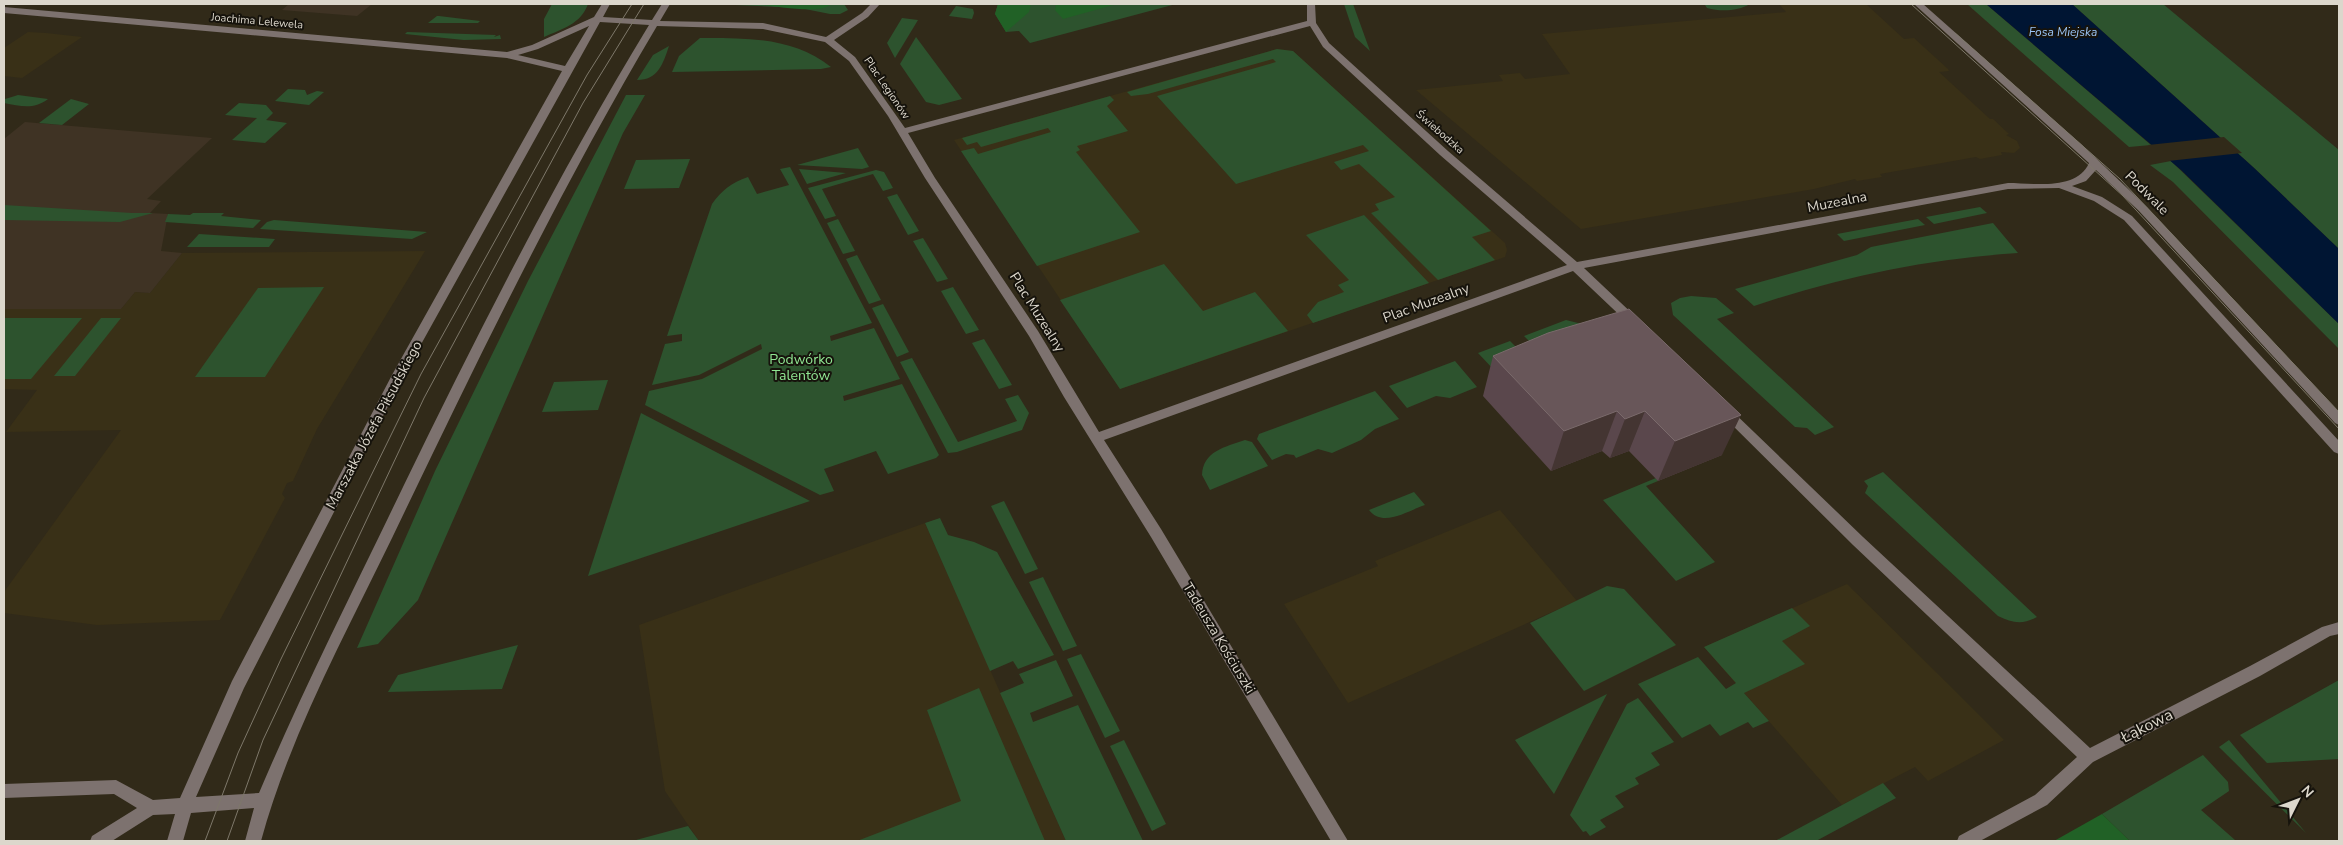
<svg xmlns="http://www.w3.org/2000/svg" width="2343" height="845" viewBox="0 0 2343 845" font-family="'Nunito Sans',sans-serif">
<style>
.built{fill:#393017}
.industrial{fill:#3f3324}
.green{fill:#2d532e}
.forest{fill:#216126}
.water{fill:#001533}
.pier{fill:#312a19}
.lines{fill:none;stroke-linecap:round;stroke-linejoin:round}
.minor{fill:#7d726f;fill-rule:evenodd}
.tram{stroke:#7e786a;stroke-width:1}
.wall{fill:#5a474c}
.shaded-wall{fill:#443532}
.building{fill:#685659;stroke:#7a6a6b}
.labels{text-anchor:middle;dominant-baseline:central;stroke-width:4;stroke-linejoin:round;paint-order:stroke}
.far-street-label{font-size:11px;fill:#dcd7cc;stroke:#16130c}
.far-water-label{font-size:12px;font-style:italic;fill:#9bc5f7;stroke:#16130c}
.street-label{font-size:14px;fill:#dcd7cc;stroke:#16130c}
.park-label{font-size:14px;fill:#90e692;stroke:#16130c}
.near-street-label{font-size:16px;fill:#dcd7cc;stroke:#16130c}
</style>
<rect width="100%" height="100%" fill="#312a19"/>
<g class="built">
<polygon points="1779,4 1866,4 1904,39 1914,38 1948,69 1949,71 1939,72 1990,119 1993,119 2009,134 2006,135 2017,141 2020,148 2014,153 2001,152 2002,155 1980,159 1976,157 1880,174 1882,177 1857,181 1855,179 1814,189 1581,229 1416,90 1503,81 1499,75 1520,73 1525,79 1570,74 1542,34 1786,12"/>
<polygon points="28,32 46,33 82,37 22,78 4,76 4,48"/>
<polygon points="1277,49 1293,51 1505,243 1507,250 1505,257 1120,389 954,140"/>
<polygon points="425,251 317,429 293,481 287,483 282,494 285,498 220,620 97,625 4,613 4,592 121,430 6,432 37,390 4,389 4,309 121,309 135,292 150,293 182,253"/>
<polygon points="1500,510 1577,601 1348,703 1284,604 1378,566 1375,561"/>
<polygon points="925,523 1066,841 699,841 665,791 639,625"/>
<polygon points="1847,584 1946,682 2004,740 1928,781 1915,767 1842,805 1704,647"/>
</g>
<g class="industrial">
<polygon points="289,4 372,4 357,16 282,10"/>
<polygon points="25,122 212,138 147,199 161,201 150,213 168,214 161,251 182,253 150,293 135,292 121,309 4,309 4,139"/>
</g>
<g class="green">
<path d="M 552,4 L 588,4 C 581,24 562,29 544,37 L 544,19 Z"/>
<polygon points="712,4 844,4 848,10 840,14 830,14 800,8"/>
<polygon points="998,4 1176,4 1030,43 1019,31 1006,32 995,14"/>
<polygon points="1344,4 1353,4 1370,51 1355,37"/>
<path d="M 1707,4 L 1750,4 C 1738,11 1721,12 1707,8 L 1705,5 Z"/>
<polygon points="1967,4 1986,4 2151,145 2129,147"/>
<polygon points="2072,4 2163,4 2339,150 2339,249 2253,167"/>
<polygon points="956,6 973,9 974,13 972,19 949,16"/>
<polygon points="437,16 439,16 480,21 478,23 428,23"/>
<polygon points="902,18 918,20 895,58 887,43"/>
<polygon points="407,32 496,35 494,37 500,35 501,39 464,40 405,34"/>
<polygon points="916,37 962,99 939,105 926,102 900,64"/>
<path d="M 700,38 C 746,38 793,37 831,67 L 821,69 L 672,72 L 679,56 Z"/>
<path d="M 669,46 C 663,64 658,80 637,80 L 653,55 Z"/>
<polygon points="1277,49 1293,51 1491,231 1472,237 1495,260 1438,280 1371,213 1379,210 1375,204 1395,197 1359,164 1341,170 1334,162 1369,151 1363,145 1236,184 1157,96 1276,62 1273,59 1148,94 1131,96 1127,92"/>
<polygon points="288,89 305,90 307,95 317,91 324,92 309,105 275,101"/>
<polygon points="626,95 645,95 623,133 418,600 378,644 357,648 435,471 528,281"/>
<path d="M 15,96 L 18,95 L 48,99 C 33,110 21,106 4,103 L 5,99 Z"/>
<polygon points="1110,96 1114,100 1107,106 1128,131 1077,146 1080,150 1076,152 1140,232 1037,266 961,151 974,148 978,154 1051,132 1048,128 981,147 977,142 967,145 962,138"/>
<polygon points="71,99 89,104 62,125 39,123"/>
<polygon points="239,103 266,105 273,113 266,120 287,123 265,143 232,140 257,118 225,115"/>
<polygon points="858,148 869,167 862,169 797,165"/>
<polygon points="690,159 679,188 624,189 636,160"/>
<polygon points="2171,161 2339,324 2339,349 2173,182 2150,165"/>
<path d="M 790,167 L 872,323 L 830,336 L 831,341 L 874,328 L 900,379 L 843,396 L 844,401 L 902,384 L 939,455 L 936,458 L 888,474 L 876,451 L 824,469 L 834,491 L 820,495 L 645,405 L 649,391 L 702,379 L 762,349 L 761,344 L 699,375 L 652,385 L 665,344 L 682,341 L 682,334 L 667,336 L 712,204 C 722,190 731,183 748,177 L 757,194 L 789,185 L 780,169 Z"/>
<polygon points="799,169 846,173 807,184"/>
<polygon points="876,170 884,172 893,188 883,191 873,174 822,189 836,216 825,219 808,188"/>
<polygon points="897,194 919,231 908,235 887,197"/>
<polygon points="4,205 132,213 153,213 120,222 4,220"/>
<polygon points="1980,207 1987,213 1934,224 1926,217"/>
<polygon points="193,213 224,213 221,216 261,220 253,228 165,222 168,214 190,215"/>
<polygon points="1364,215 1429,283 1313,323 1307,315 1318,302 1344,292 1338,285 1349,280 1306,235"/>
<polygon points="838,219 855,251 843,254 827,223"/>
<polygon points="1918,219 1925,225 1844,241 1837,234"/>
<polygon points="274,220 427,232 412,239 260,229 267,222"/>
<path d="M 1993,223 L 2018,253 C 1927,259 1840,277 1754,306 L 1735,289 L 1857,255 L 1871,247 Z"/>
<polygon points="199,234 275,239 269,247 187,247"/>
<polygon points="923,238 948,279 937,282 913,241"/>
<polygon points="857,255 881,300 869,304 846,259"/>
<polygon points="1164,264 1203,311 1255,292 1288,331 1120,389 1060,300"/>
<polygon points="324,287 265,377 195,377 258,288"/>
<polygon points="953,287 979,330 966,334 941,291"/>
<polygon points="1691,296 1716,298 1734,313 1717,319 1834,427 1815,435 1807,428 1795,427 1673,315 1671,303 1680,298"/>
<polygon points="883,304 909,352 897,357 872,308"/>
<polygon points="4,318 82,318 31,379 4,379"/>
<polygon points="101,318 121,318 75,376 54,376"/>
<polygon points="1566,320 1590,326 1542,354 1524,336"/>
<polygon points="984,339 1012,385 999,389 972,343"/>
<polygon points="1510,341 1528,359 1495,371 1478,353"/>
<polygon points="912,358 958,442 1017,421 1005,399 1018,395 1029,413 1022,430 957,452 948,453 900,362"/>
<polygon points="1455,361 1477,387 1450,398 1436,396 1407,408 1389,386"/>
<polygon points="608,380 598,410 542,412 554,382"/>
<polygon points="1375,391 1399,419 1375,429 1361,440 1332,453 1318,449 1296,458 1294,455 1286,454 1272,460 1257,439 1259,434"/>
<polygon points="641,413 810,501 588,576"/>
<path d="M 1245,440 L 1252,442 L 1268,466 L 1210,490 L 1202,475 C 1203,451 1225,447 1245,440 Z"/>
<path d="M 1883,472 L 2037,617 C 2023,625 2012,623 1998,616 L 1865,493 L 1868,486 L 1864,481 Z"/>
<polygon points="1656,478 1658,481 1646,486 1715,562 1676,581 1603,500"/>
<path d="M 1414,492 L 1425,505 C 1407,511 1383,528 1369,510 Z"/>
<polygon points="1004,501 1038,569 1025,574 991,506"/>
<polygon points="940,518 948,535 974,542 997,552 1054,655 1018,669 1013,661 990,671 925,523"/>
<polygon points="1043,577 1077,646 1063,651 1029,582"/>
<polygon points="1607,586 1624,589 1676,645 1584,691 1530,623"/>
<polygon points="1792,608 1810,626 1782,641 1805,664 1744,693 1769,721 1753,728 1748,722 1720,736 1710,724 1682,738 1638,684 1698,657 1726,689 1736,683 1704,647"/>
<polygon points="518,645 502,689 388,692 398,675"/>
<polygon points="1081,654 1120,731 1105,738 1067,659"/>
<polygon points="1056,660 1073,696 1030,713 1033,722 1078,705 1143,841 1066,841 1000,693 1024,683 1019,674"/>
<polygon points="2339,680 2339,759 2267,763 2240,735"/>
<polygon points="979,688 1045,841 857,841 961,801 927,710"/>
<polygon points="1607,694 1554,794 1515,740"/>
<polygon points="1638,698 1674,742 1651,753 1660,765 1635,778 1639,784 1615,796 1624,807 1600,820 1606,827 1590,836 1586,831 1583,832 1570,815 1627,704"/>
<polygon points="1124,740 1166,824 1152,831 1110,746"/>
<polygon points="2229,740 2306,833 2219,747"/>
<polygon points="2203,755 2228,782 2229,791 2201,810 2235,840 2233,841 2130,841 2102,814"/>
<polygon points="1883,783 1896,798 1816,841 1775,841"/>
<polygon points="688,826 699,841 636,841 636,840"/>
</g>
<g class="forest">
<path d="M 758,4 L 831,4 C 822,15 772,6 758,4 Z"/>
<polygon points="998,4 1031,4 1029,12 1006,32 995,14"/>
<polygon points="1056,4 1117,4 1063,19 1055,10"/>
<polygon points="2102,814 2130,841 2054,841"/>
</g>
<polygon class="water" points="1986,4 2072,4 2253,167 2339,249 2339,324 2181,170"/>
<polygon class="pier" points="2224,137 2242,153 2168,161 2148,145"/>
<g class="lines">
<g class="minor">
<path d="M 602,4 L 610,4 L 603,17 L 652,20 L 662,4 L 670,4 L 660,21 L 763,23 L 826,37 L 862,13 L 871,4 L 880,4 L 868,17 L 834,40 L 855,57 L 905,128 L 1307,21 L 1307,4 L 1315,4 L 1316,23 L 1329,43 L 1448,151 L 1577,262 L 2008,183 C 2033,183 2077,191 2089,163 L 1914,4 L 1923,4 L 2081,144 L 2147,207 L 2339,412 L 2339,425 L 2335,423 L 2139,211 L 2096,170 L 2086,181 L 2072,186 L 2102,197 L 2132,216 L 2339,441 L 2339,454 L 2334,452 L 2124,220 L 2094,201 L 2059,188 L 2008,189 L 1584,268 L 1638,319 L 1640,322 L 1638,325 L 1630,325 L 1573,271 L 1104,440 L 1161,529 L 1348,841 L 1331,841 L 1151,537 L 1064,397 L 1029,336 L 925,178 L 888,116 L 849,61 L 825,42 L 763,29 L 657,26 C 559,191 476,363 393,536 C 345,635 290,735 261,841 L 245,841 L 254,808 L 191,813 L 183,841 L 167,841 L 175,814 L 153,815 L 112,841 L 90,841 L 92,836 L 137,808 L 114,794 L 4,798 L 4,784 L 116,780 L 153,800 L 180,798 L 232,681 L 392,375 L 562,71 L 507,58 L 4,13 L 4,7 L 507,52 L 532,45 L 594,17 ZM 600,22 L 649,25 C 558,175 479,330 403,487 C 354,589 303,689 259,793 L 196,797 L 244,688 L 404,375 ZM 589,26 L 565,66 L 518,55 L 538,49 ZM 1310,26 L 1323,47 L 1440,155 L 1567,265 L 1099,432 L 1038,331 L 935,178 L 908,133 Z"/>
<polygon points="1725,407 1729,408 1863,537 2090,748 2250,666 2322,627 2339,622 2339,634 2330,636 2260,676 2093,762 2047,805 1980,841 1957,841 1959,836 2035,795 2077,757 1853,545 1721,414 1719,411 1721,408"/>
</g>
<g class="tram">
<polyline points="1911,4 2123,196 2339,429"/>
<polyline points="1955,33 2120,179 2339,412"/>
<polyline points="205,841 238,753 281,659 421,374 587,75 632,4"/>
<polyline points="227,841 263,740 424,398 583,103 644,4"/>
</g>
</g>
<polygon class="wall" points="1629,309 1722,455 1658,481 1629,451 1610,458 1602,451 1551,471 1483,396 1493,356"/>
<g class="shaded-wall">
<polygon points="1617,411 1602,451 1551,471 1564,431"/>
<polygon points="1645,411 1629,451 1610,458 1625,419"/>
<polygon points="1741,415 1722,455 1658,481 1675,441"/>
</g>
<polygon class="building" points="1629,309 1741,415 1675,441 1645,411 1625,419 1617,411 1564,431 1493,356 1548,333"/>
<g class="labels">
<g class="far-street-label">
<text transform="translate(257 21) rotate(5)">Joachima Lelewela</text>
<text transform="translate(887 88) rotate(56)">Plac Legionów</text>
<text transform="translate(1440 132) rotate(41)">Świebodzka</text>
</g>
<g class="far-water-label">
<text x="2063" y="32">Fosa Miejska</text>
</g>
<g class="street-label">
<text transform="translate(2147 193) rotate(45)">Podwale</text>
<text transform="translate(1837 202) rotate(-11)">Muzealna</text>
<text transform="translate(1426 303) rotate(-20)">Plac Muzealny</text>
<text transform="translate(1037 312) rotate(58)">Plac Muzealny</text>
<text transform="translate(374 425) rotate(-62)">Marszałka Józefa Piłsudskiego</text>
<text transform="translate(1219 638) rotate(59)">Tadeusza Kościuszki</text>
</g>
<g class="park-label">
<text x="801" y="359">Podwórko<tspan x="801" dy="16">Talentów</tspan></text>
</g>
<g class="near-street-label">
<text transform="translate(2147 726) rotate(-27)">Łąkowa</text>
</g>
</g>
<rect width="2343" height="845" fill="none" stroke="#dcd7cc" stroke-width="10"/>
<g transform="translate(2298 800) rotate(48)" stroke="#16130c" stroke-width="4" paint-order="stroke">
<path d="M0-4L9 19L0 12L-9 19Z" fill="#dcd7cc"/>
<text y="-8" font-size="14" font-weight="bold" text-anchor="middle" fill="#dcd7cc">N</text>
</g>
</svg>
